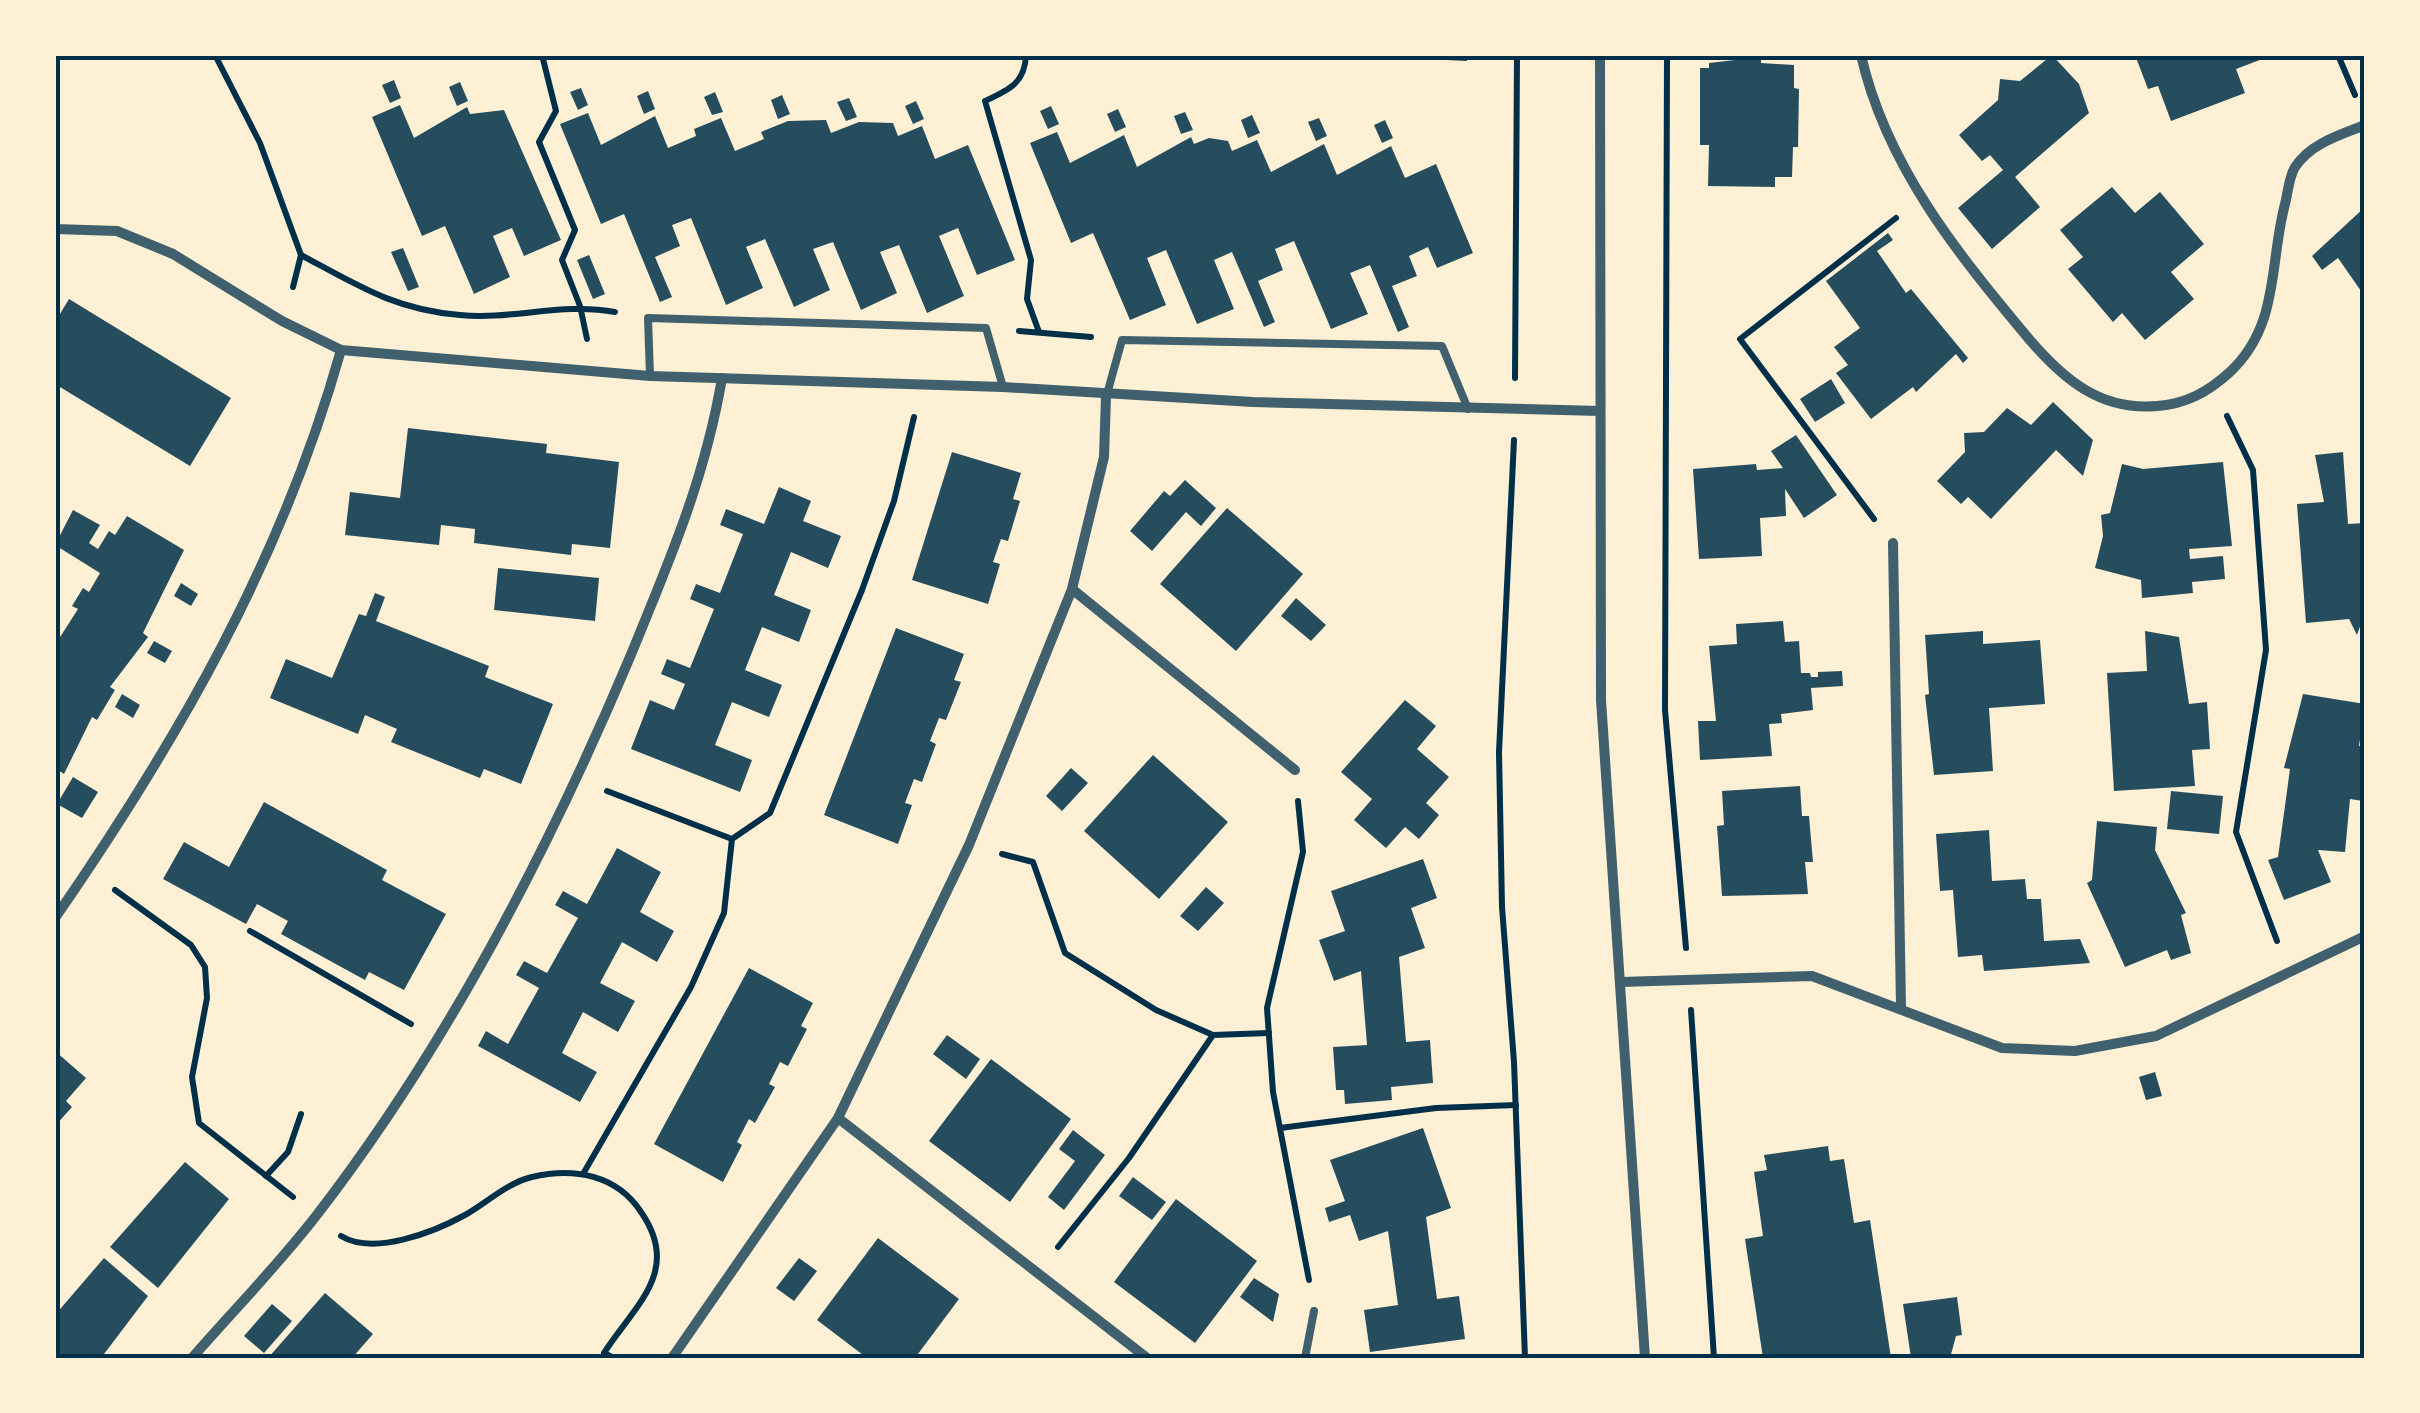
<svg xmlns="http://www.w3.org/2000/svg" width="2420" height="1413" viewBox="0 0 2420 1413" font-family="Poppins,sans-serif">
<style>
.building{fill:#264d5e}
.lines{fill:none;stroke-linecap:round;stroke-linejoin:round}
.path{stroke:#003049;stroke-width:6}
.service{stroke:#3f606c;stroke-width:8}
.minor{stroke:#3f606c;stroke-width:10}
.neatline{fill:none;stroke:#003049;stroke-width:4}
</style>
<rect width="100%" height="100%" fill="#fdf0d5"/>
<g class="building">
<polygon points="1405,55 1467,55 1467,61 1405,58"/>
<polygon points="2052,55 2079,84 2089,113 2015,177 2040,207 1992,249 1958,208 2003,170 1990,155 1982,161 1959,135 1998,100 2000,79 2020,81"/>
<polygon points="2135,55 2273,55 2236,69 2245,93 2171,121 2158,86 2148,89"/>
<polygon points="1761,57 1761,63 1794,65 1794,88 1799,89 1798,147 1793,147 1792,177 1775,177 1775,187 1708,186 1709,145 1700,145 1700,68 1709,68 1709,63"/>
<polygon points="394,80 401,98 390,103 382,85"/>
<polygon points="460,82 468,101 457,106 449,87"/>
<polygon points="581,88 588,105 578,110 570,92"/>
<polygon points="648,91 655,109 644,114 637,96"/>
<polygon points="715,92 723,112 712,115 704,97"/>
<polygon points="782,95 790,114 778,119 771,100"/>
<polygon points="849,98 857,117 846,121 837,102"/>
<polygon points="916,101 924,119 913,124 905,106"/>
<polygon points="400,105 414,138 467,107 470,114 504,110 561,240 524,256 512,228 493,236 510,277 474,294 445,226 422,236 372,117"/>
<polygon points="1051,106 1059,124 1048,129 1040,111"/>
<polygon points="1118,109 1126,127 1115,132 1107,114"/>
<polygon points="1185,112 1193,130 1181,134 1174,116"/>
<polygon points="588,113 601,145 655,116 668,148 696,136 694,129 721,118 735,151 764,139 761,132 788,121 826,120 831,133 859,122 893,123 898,136 922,126 935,159 968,145 1015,260 977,275 958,228 939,236 964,296 927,313 899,245 880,252 897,293 861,310 833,242 813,249 830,290 794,307 765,239 746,247 763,288 726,305 691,218 672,225 680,246 655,257 672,297 660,302 624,214 601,224 560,124"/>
<polygon points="1252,115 1260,133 1248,138 1241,120"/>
<polygon points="1319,118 1327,136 1316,141 1308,122"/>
<polygon points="1385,120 1393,138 1382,143 1374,125"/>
<polygon points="1057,132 1070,163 1124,135 1137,167 1191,137 1194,144 1209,138 1228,141 1232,151 1257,140 1271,172 1324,144 1337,175 1391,146 1405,178 1436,164 1473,253 1437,268 1428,247 1409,256 1417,276 1392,286 1409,327 1398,332 1370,265 1350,273 1368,314 1331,329 1294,241 1275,249 1283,270 1258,281 1275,322 1264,327 1232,252 1214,260 1234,309 1197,324 1166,250 1147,258 1166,305 1130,320 1093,233 1071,243 1030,143"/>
<polygon points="2112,187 2135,213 2160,192 2204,244 2171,272 2194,299 2145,340 2122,313 2113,322 2068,269 2083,257 2060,230"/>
<polygon points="2365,207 2365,288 2361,291 2338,258 2322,270 2312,256"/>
<polygon points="1888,233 1893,240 1877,251 1906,293 1911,289 1968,358 1963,363 1956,354 1916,392 1913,387 1871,419 1836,373 1848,365 1834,347 1860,328 1826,281"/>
<polygon points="403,248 419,287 408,291 391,252"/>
<polygon points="589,255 605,294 593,299 577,260"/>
<polygon points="69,299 231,398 190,466 55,384 55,322"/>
<polygon points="1831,379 1845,403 1815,422 1800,399"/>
<polygon points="2053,402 2093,440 2083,476 2056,450 1991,519 1968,497 1961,504 1937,481 1965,452 1964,433 1984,432 2007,408 2031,425"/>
<polygon points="408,428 547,444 546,453 619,462 610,548 572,544 571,555 474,543 475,529 441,525 439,545 345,535 350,492 400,498"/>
<polygon points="1796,435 1837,495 1804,518 1785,489 1786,516 1760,518 1762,556 1699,559 1693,469 1756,464 1757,470 1783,468 1771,451"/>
<polygon points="952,452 1021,473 1013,499 1020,501 1008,541 1001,539 993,562 1000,564 988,604 912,580"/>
<polygon points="2343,452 2348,524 2365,523 2365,612 2357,635 2349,619 2306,623 2297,504 2324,502 2315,455"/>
<polygon points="2223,462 2232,546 2189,549 2190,559 2223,556 2225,579 2192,582 2193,593 2142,598 2141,580 2095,568 2103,536 2101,515 2110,513 2122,464 2143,469"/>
<polygon points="1185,480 1216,508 1201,526 1186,512 1152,551 1130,531 1164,491 1170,496"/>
<polygon points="779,487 811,501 803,521 841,536 828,568 791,552 774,595 811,610 799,642 762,627 745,670 782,685 769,717 732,702 715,745 752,760 740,792 631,749 650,700 674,710 685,684 661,674 667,659 690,668 714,609 690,599 696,584 720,593 743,534 720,525 726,509 764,524"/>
<polygon points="1227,508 1303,574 1236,651 1160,584"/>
<polygon points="73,510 100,525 89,543 98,549 109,531 115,535 127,516 184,550 143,633 148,637 110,687 115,690 97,720 92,717 64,774 55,768 55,645 78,609 72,606 83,588 89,592 100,573 55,545"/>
<polygon points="498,568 599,578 595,621 494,610"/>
<polygon points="181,583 198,594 191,606 174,596"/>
<polygon points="375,593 385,597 376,621 489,666 485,677 553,704 521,784 484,769 480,778 391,742 397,729 365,715 358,734 270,698 286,659 332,678 359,614 366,616"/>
<polygon points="1296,598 1326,625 1311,641 1281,616"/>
<polygon points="1783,621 1785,642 1799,641 1801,673 1810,673 1811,677 1818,677 1818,672 1842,671 1843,686 1811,688 1813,710 1781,714 1782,723 1769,724 1772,756 1700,760 1698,721 1716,721 1709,646 1737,644 1736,624"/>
<polygon points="896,628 964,654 954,680 961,682 946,720 939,718 930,741 936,744 922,782 914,779 905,803 912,805 898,844 824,815"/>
<polygon points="1983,631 1983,644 2040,640 2045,704 1989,708 1993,771 1934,775 1925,695 1929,694 1925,635"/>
<polygon points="2145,631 2179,637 2189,704 2207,702 2210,749 2192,750 2195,786 2114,791 2107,673 2147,671"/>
<polygon points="154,641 172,651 165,663 147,653"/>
<polygon points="122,694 140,705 133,718 115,707"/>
<polygon points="2303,694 2365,704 2359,746 2365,747 2363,801 2350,799 2345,852 2318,850 2331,882 2284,900 2268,860 2278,857 2290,769 2284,768"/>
<polygon points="1405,700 1436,726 1417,749 1449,777 1426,803 1439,815 1419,839 1405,827 1386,848 1354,820 1372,799 1341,772"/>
<polygon points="1153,755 1228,822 1159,899 1084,831"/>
<polygon points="1071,768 1088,783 1062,811 1046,796"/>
<polygon points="73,777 98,792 82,818 57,804"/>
<polygon points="1800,786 1802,816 1809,816 1813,862 1805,862 1808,894 1722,896 1717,826 1724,825 1722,791"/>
<polygon points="2171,791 2223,796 2219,834 2167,829"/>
<polygon points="264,802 387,870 382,880 446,914 404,990 369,972 365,980 281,934 288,921 257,904 246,924 163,879 184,842 229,867"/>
<polygon points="2097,821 2157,827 2155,850 2186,913 2181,915 2191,953 2171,960 2167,950 2125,967 2087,883 2092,880"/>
<polygon points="1989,830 1992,881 2025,879 2027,899 2041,899 2044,941 2080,939 2090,963 1984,971 1982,955 1958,957 1953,890 1940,891 1936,834"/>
<polygon points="617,848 661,872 640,912 674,931 657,962 622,942 600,983 635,1001 618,1032 583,1012 562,1053 597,1072 580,1102 478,1046 486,1031 508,1044 539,988 516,975 524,961 547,973 578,918 555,905 563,891 587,904"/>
<polygon points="1423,859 1437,898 1411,908 1425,948 1399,957 1406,1042 1430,1040 1433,1083 1391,1087 1392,1100 1345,1104 1344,1090 1336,1090 1333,1047 1367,1045 1361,971 1334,981 1319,940 1345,931 1331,891"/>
<polygon points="1206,887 1224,903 1198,931 1180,916"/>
<polygon points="749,968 813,1003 801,1026 807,1029 788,1066 780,1062 769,1084 775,1087 755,1123 749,1119 737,1142 742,1145 723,1182 654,1144"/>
<polygon points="947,1035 980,1059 966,1079 933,1054"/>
<polygon points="55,1051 86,1078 66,1101 72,1107 55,1126"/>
<polygon points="991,1059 1071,1119 1010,1202 929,1141"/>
<polygon points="2155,1072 2162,1096 2146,1100 2139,1077"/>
<polygon points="1423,1128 1451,1208 1426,1217 1437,1299 1459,1296 1465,1339 1370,1352 1364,1310 1398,1305 1388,1231 1359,1241 1350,1215 1329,1222 1325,1208 1345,1201 1330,1160"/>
<polygon points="1073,1130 1105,1155 1064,1210 1048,1197 1075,1161 1059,1149"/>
<polygon points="1828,1146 1830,1161 1844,1159 1854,1223 1870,1220 1891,1358 1763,1358 1745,1239 1763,1236 1754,1172 1767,1170 1764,1155"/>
<polygon points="185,1162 229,1199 158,1288 110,1247"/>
<polygon points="1133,1177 1166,1202 1152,1220 1119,1196"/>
<polygon points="1176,1199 1257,1261 1195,1343 1114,1282"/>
<polygon points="878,1238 959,1299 915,1358 867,1358 817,1320"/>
<polygon points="104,1258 148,1296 101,1358 55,1358 55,1315"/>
<polygon points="799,1258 817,1271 794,1301 776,1288"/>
<polygon points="1254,1278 1279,1294 1273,1322 1240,1297"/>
<polygon points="325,1293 373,1334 352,1358 268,1358"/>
<polygon points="1957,1297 1962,1335 1956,1336 1950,1358 1911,1358 1903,1304"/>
<polygon points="272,1304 292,1321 264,1353 244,1336"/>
</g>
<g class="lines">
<g class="path">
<polyline points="215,55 260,143 301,255 293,287"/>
<polyline points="542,55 556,111 539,142 575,230 562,260 580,306 587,339"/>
<path d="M 1026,55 C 1025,83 1009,90 985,101 L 1031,260 L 1027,299 L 1039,332"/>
<polyline points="1667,55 1665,710 1686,948"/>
<polyline points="2338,55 2355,95"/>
<path d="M 301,255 C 357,285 395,310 460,315 C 513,320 562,302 615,312"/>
<polyline points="1019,331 1091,337"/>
<polyline points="1515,378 1517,55"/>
<polyline points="2227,416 2253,470 2266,650 2236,832 2277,941"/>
<polyline points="1514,440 1499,752 1502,907 1514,1062 1525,1358"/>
<polyline points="1874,519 1740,339 1896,218"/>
<polyline points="607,791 732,839"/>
<polyline points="1298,801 1303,852 1267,1008 1273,1092 1309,1280"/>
<polyline points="1002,854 1033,862 1065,953 1156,1010 1213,1035"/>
<polyline points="115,890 191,945 205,967 207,998 192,1077 199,1123 293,1197"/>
<polyline points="250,931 411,1024"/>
<polyline points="1691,1010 1714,1358"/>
<polyline points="1280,1128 1436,1108 1516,1105"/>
<polyline points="583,1174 691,987 724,913 732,839 770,813 862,590 894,501 914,417"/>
<polyline points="266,1176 288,1152 301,1114"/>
<path d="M 341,1236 C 374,1256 434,1232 465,1215 C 486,1203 509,1182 532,1177 C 574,1167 617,1175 641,1212 C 682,1271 635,1305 604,1353 L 614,1358"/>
<polyline points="1058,1247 1129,1158 1213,1035 1269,1033"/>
</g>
<g class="service">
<polyline points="650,376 648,318 986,328 1003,387"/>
<polyline points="1107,394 1122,340 1442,346 1468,409"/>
<polyline points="1305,1358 1314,1311"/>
</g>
<g class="minor">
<polyline points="1600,55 1601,700 1645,1358"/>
<path d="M 1861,55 C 1886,166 1958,254 2029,339 C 2064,380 2101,411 2157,406 C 2186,404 2208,392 2230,372 C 2280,325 2269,264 2285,204 C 2288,192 2289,177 2295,167 C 2311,143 2340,135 2365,125"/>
<polyline points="55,229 117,231 173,254 282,321 341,350 650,376 1003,387 1253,402 1600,411"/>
<polyline points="1893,543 1901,1007"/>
<polyline points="1072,589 1295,770"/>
<path d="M 55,918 C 178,740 282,560 341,350"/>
<polyline points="1621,982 1812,976 2002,1048 2075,1051 2156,1036 2365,936"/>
<polyline points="838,1118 1147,1358"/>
<path d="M 192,1358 C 233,1311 278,1265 316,1216 C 446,1048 548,852 630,657 C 669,562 705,479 722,378"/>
<polyline points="672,1358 838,1118 969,845 1072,589 1104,457 1106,396"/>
</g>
</g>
<rect width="2420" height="1413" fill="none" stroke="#fdf0d5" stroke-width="115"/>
<rect x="58" y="58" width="2304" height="1298" class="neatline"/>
</svg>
